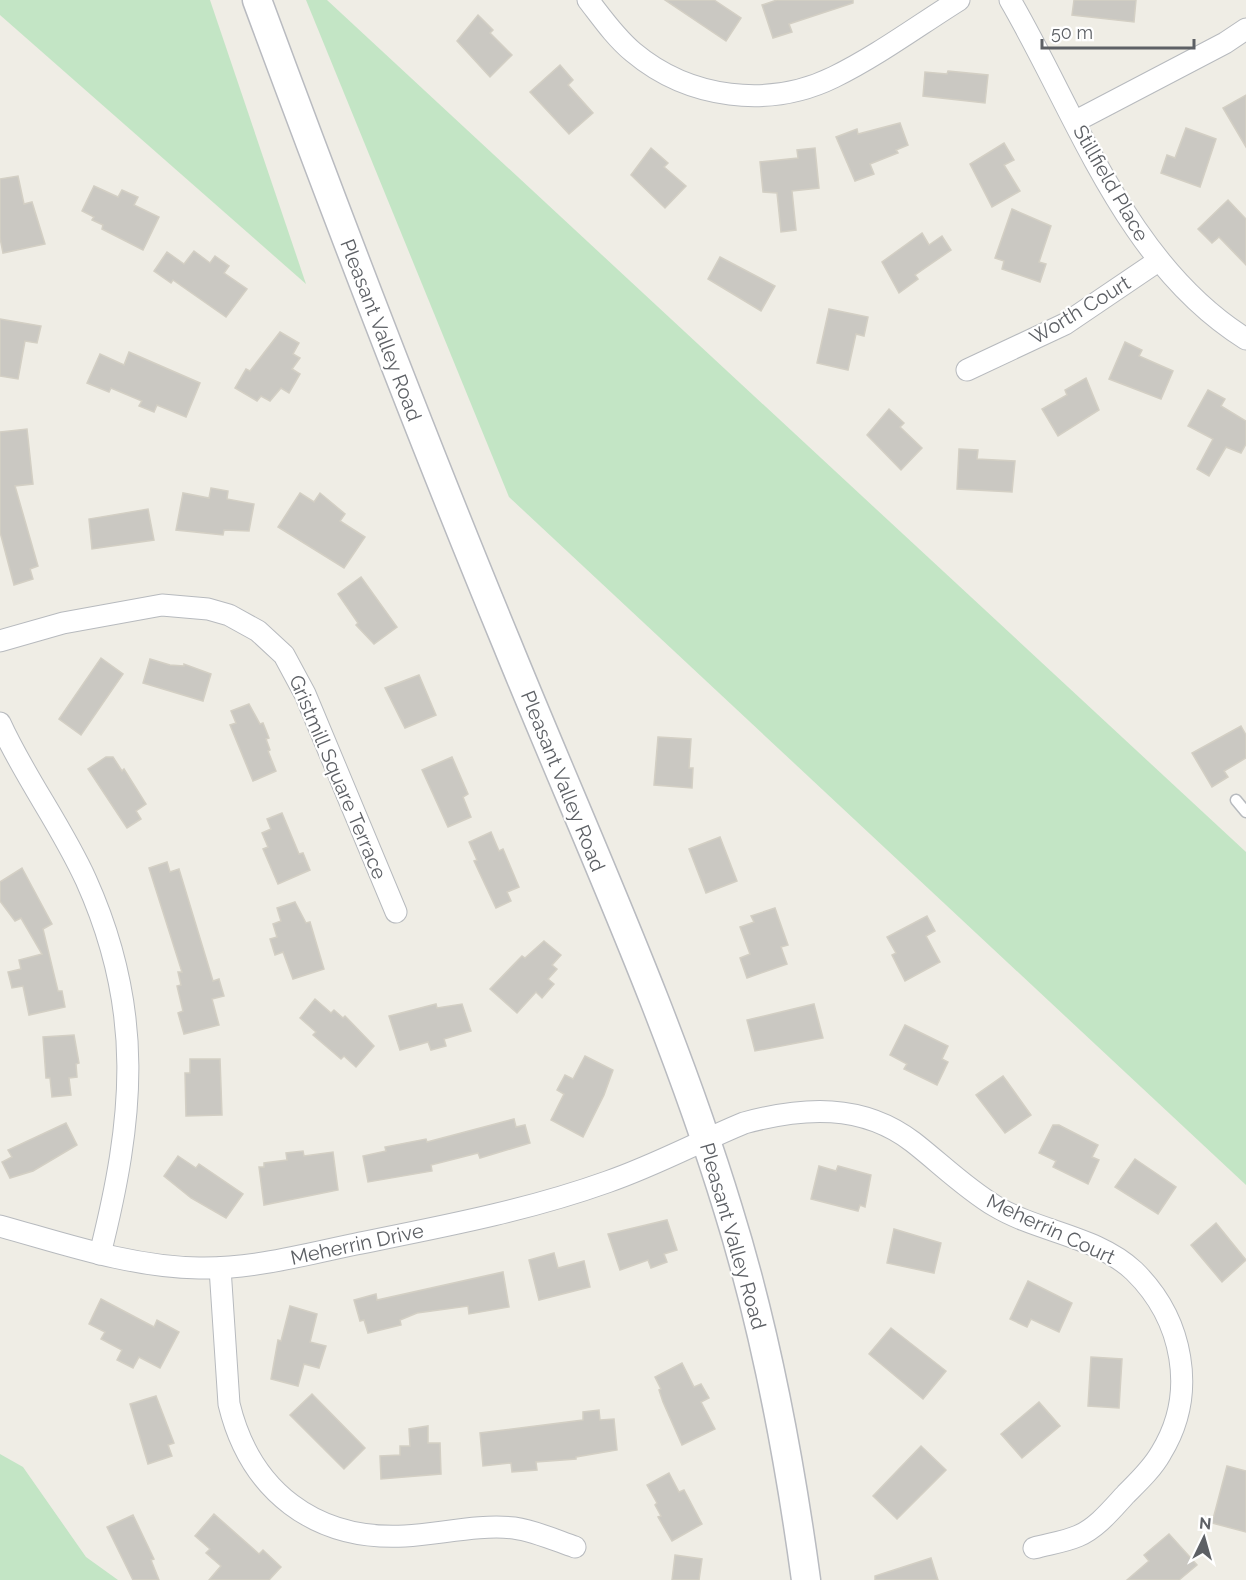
<svg xmlns="http://www.w3.org/2000/svg" width="1246" height="1580" viewBox="0 0 1246 1580" font-family="Raleway,sans-serif">
<style>
.green{fill:#c3e5c5}
.building{fill:#cac8c2;stroke:#d3cfc4;stroke-width:1.5}
.lines{fill:none;stroke-linecap:round;stroke-linejoin:round}
.lane-casing{stroke:#b7babe;stroke-width:13}
.street-casing{stroke:#b7babe;stroke-width:23}
.secondary-casing{stroke:#b9bbc0;stroke-width:31}
.lane{stroke:#fff;stroke-width:10}
.street{stroke:#fff;stroke-width:21}
.secondary{stroke:#fff;stroke-width:28}
.labels{text-anchor:middle;dominant-baseline:central;stroke-width:4.5;stroke-linejoin:round;paint-order:stroke}
.street-label{font-size:20px;fill:#5d6065;stroke:#fff}
</style>
<rect width="100%" height="100%" fill="#efede5"/>
<g class="green">
<polygon points="0,0 210,0 306,284 0,15"/>
<polygon points="306,0 327,0 1246,852 1246,1185 509,497"/>
<polygon points="0,1454 23,1467 86,1557 118,1580 0,1580"/>
</g>
<g class="building">
<polygon points="665,0 714,0 741,18 726,41"/>
<polygon points="777,0 853,0 853,3 789,24 792,32 773,38 762,5"/>
<polygon points="1074,0 1136,0 1134,22 1072,15"/>
<polygon points="478,15 493,30 490,33 512,55 490,77 457,41"/>
<polygon points="560,65 573,80 568,85 593,113 569,134 530,92"/>
<polygon points="948,71 988,75 985,103 923,96 925,72 947,74"/>
<polygon points="1246,95 1246,147 1223,108"/>
<polygon points="900,123 908,145 896,150 898,153 870,164 874,174 855,181 836,137 857,129 858,134"/>
<polygon points="1186,128 1216,139 1200,187 1161,173 1167,155 1175,158"/>
<polygon points="1004,143 1014,160 1004,165 1020,191 992,207 970,164"/>
<polygon points="651,148 668,163 664,167 686,186 665,208 631,175"/>
<polygon points="815,148 819,188 792,191 796,230 781,232 777,193 763,192 760,162 798,158 797,150"/>
<polygon points="18,176 24,204 32,202 45,244 3,253 0,238 0,179"/>
<polygon points="94,186 118,197 122,190 138,197 134,205 159,217 143,250 102,229 103,225 92,220 94,217 82,211"/>
<polygon points="1228,200 1246,219 1246,265 1219,237 1212,243 1198,229"/>
<polygon points="1012,209 1051,226 1039,262 1046,264 1040,282 1002,269 1004,261 995,258"/>
<polygon points="922,233 929,245 942,236 951,250 915,275 918,279 899,293 882,262"/>
<polygon points="194,251 210,263 215,256 229,266 224,273 247,289 226,317 173,280 171,283 154,271 167,252 184,264"/>
<polygon points="720,257 775,286 761,311 708,279"/>
<polygon points="829,309 868,317 864,336 856,334 848,370 817,363"/>
<polygon points="0,319 41,326 37,343 25,341 18,379 0,376"/>
<polygon points="280,332 299,343 293,354 300,358 292,369 300,374 289,393 281,388 270,401 261,396 257,401 235,388 246,369 250,371"/>
<polygon points="1125,342 1142,350 1139,356 1173,371 1161,399 1109,379"/>
<polygon points="129,352 200,383 186,417 157,405 154,412 139,406 142,401 111,388 109,392 87,383 100,354 124,365"/>
<polygon points="1086,378 1099,410 1058,436 1042,409 1067,395 1065,390"/>
<polygon points="1208,390 1225,399 1221,406 1246,421 1246,444 1241,453 1226,447 1209,476 1197,469 1213,439 1188,426"/>
<polygon points="889,409 904,423 900,427 922,448 901,470 867,435"/>
<polygon points="27,429 33,484 15,486 38,566 30,569 33,579 14,585 0,532 0,432"/>
<polygon points="959,449 978,450 977,459 1015,461 1012,492 957,489"/>
<polygon points="211,488 228,491 227,499 254,504 249,531 224,530 223,535 176,530 183,493 209,498"/>
<polygon points="300,493 314,502 320,493 345,514 340,521 365,537 344,568 278,527"/>
<polygon points="148,509 154,540 92,549 89,519"/>
<polygon points="361,577 397,627 374,644 356,625 358,623 338,594"/>
<polygon points="101,658 123,674 81,735 59,719"/>
<polygon points="150,659 170,665 184,666 184,664 211,674 203,701 143,683"/>
<polygon points="419,675 436,715 405,728 385,688"/>
<polygon points="249,704 260,724 263,723 269,738 266,739 270,750 268,751 276,771 253,781 230,725 236,723 231,711"/>
<polygon points="1241,726 1246,735 1246,758 1224,771 1228,777 1212,787 1192,753"/>
<polygon points="658,737 691,739 689,768 693,768 692,788 654,785"/>
<polygon points="106,757 113,757 122,771 124,769 146,804 136,811 141,819 127,828 88,769"/>
<polygon points="452,757 468,794 463,797 471,817 448,827 422,770"/>
<polygon points="282,813 299,854 303,853 310,870 278,884 263,849 268,847 262,833 271,829 267,819"/>
<polygon points="491,832 499,851 503,849 519,887 507,892 511,901 496,908 474,861 477,860 469,842"/>
<polygon points="720,837 737,881 706,893 689,849"/>
<polygon points="167,862 170,872 179,869 213,981 219,979 224,996 212,999 219,1025 184,1034 178,1013 183,1011 177,986 181,985 178,972 182,972 149,868"/>
<polygon points="22,868 52,924 43,929 58,991 62,991 65,1007 29,1015 23,986 12,988 8,972 21,969 19,960 42,954 21,918 15,921 0,901 0,882"/>
<polygon points="295,902 306,923 310,922 324,969 293,979 283,952 275,955 270,939 277,937 273,924 281,921 277,908"/>
<polygon points="775,908 788,945 781,947 787,964 747,978 740,958 750,954 740,927 754,922 751,916"/>
<polygon points="927,916 935,931 926,936 940,962 905,981 892,955 896,953 887,937"/>
<polygon points="544,941 561,955 552,965 557,969 548,979 554,984 542,998 536,992 517,1013 490,989 522,956 525,958"/>
<polygon points="315,999 331,1013 334,1010 343,1018 345,1016 374,1046 356,1067 344,1056 341,1059 313,1035 316,1032 300,1018"/>
<polygon points="436,1004 437,1008 462,1004 471,1031 444,1039 446,1046 431,1050 428,1042 400,1050 389,1016"/>
<polygon points="814,1004 823,1038 755,1051 747,1020"/>
<polygon points="905,1025 948,1046 942,1059 948,1062 937,1085 904,1069 907,1064 890,1055"/>
<polygon points="74,1035 79,1063 76,1064 77,1077 69,1078 71,1095 52,1097 50,1078 46,1078 43,1037"/>
<polygon points="585,1056 613,1070 604,1095 583,1137 551,1120 564,1094 557,1090 565,1075 573,1079"/>
<polygon points="190,1059 220,1059 222,1115 186,1116 185,1073 190,1073"/>
<polygon points="1003,1076 1031,1115 1005,1133 976,1095"/>
<polygon points="514,1119 516,1127 525,1125 530,1143 480,1158 478,1153 431,1165 432,1171 368,1182 363,1156 386,1151 385,1147 426,1139 427,1142"/>
<polygon points="66,1123 77,1145 33,1171 10,1178 2,1162 12,1157 8,1150"/>
<polygon points="1053,1125 1059,1125 1098,1145 1092,1157 1099,1160 1088,1184 1053,1167 1056,1161 1039,1153"/>
<polygon points="303,1151 304,1156 333,1152 338,1190 264,1205 259,1167 264,1167 264,1163 287,1160 286,1153"/>
<polygon points="178,1156 196,1168 199,1164 243,1194 226,1218 191,1198 164,1176"/>
<polygon points="1135,1159 1176,1187 1158,1214 1115,1187"/>
<polygon points="819,1166 836,1171 838,1166 871,1175 865,1207 860,1205 858,1211 811,1199"/>
<polygon points="667,1220 677,1250 664,1254 667,1262 651,1268 648,1260 620,1270 608,1234"/>
<polygon points="1216,1223 1246,1260 1222,1282 1191,1245"/>
<polygon points="894,1229 941,1243 934,1273 887,1263"/>
<polygon points="554,1253 558,1268 584,1261 590,1287 539,1300 529,1260"/>
<polygon points="503,1272 509,1307 469,1314 468,1306 417,1313 400,1320 401,1325 368,1333 364,1320 360,1321 354,1300 376,1294 377,1300"/>
<polygon points="1028,1281 1072,1303 1059,1332 1031,1319 1027,1327 1010,1319"/>
<polygon points="101,1299 154,1327 157,1320 179,1332 160,1368 139,1357 133,1368 117,1360 122,1350 101,1339 105,1332 89,1324"/>
<polygon points="290,1306 317,1314 310,1342 326,1346 319,1368 304,1364 298,1386 271,1379 278,1340 281,1341"/>
<polygon points="891,1328 946,1371 923,1399 869,1354"/>
<polygon points="1091,1357 1122,1359 1119,1408 1088,1406"/>
<polygon points="682,1363 694,1387 701,1384 709,1398 701,1402 715,1429 682,1445 663,1402 659,1390 661,1389 655,1377"/>
<polygon points="312,1394 365,1448 344,1469 290,1415"/>
<polygon points="156,1396 174,1443 168,1445 172,1456 148,1464 130,1404"/>
<polygon points="1039,1402 1060,1426 1022,1458 1001,1434"/>
<polygon points="599,1410 600,1420 614,1419 617,1450 576,1457 576,1459 536,1462 537,1470 512,1472 511,1463 483,1466 480,1433 583,1420 583,1412"/>
<polygon points="428,1426 428,1443 440,1443 441,1474 381,1479 380,1456 400,1455 400,1446 410,1446 409,1429"/>
<polygon points="921,1446 946,1470 897,1519 873,1496"/>
<polygon points="1227,1466 1246,1471 1246,1532 1212,1523"/>
<polygon points="669,1473 679,1492 684,1490 702,1524 672,1541 658,1517 661,1516 655,1505 657,1503 647,1485"/>
<polygon points="214,1514 259,1554 263,1550 281,1567 269,1580 209,1580 221,1566 206,1553 210,1549 195,1536"/>
<polygon points="133,1515 154,1559 151,1560 159,1580 133,1580 107,1527"/>
<polygon points="1169,1534 1197,1565 1179,1580 1127,1580 1149,1561 1144,1555"/>
<polygon points="675,1555 702,1559 699,1580 672,1580"/>
<polygon points="931,1558 938,1580 875,1580 875,1576"/>
</g>
<g class="lines">
<g class="lane-casing">
<polyline id="lane" points="1236,800 1246,812"/>
</g>
<g class="street-casing">
<g id="street">
<path d="M 588,0 C 602,18 615,37 633,52 C 689,99 769,109 834,77 C 877,56 919,25 959,0"/>
<path d="M 1010,0 C 1078,117 1126,264 1246,339"/>
<polyline points="1076,121 1225,43 1246,29"/>
<polyline points="967,370 1065,324 1158,261"/>
<polyline points="0,641 63,623 162,605 208,609 229,615 258,631 284,655 305,694 396,912"/>
<path d="M 0,723 C 25,778 61,825 86,880 C 145,1011 134,1119 100,1254"/>
<path d="M 0,1226 C 65,1244 131,1267 199,1268 C 252,1269 304,1255 356,1244 C 440,1227 526,1211 607,1182 C 654,1166 698,1142 744,1123 C 803,1107 862,1103 913,1142 C 940,1163 965,1188 995,1206 C 1038,1232 1097,1236 1134,1271 C 1183,1319 1198,1393 1161,1453 C 1152,1469 1138,1482 1126,1494 C 1112,1509 1097,1528 1078,1536 C 1064,1542 1048,1544 1034,1548"/>
<path d="M 220,1268 L 229,1404 C 250,1491 315,1541 405,1536 C 440,1534 479,1524 514,1528 C 535,1531 555,1540 575,1547"/>
</g>
</g>
<g class="secondary-casing">
<path id="secondary" d="M 257,0 C 337,216 419,431 507,644 C 583,831 669,1016 728,1209 C 766,1331 789,1455 806,1580"/>
</g>
<use href="#lane" class="lane"/>
<use href="#street" class="street"/>
<use href="#secondary" class="secondary"/>
</g>
<g class="labels">
<g class="street-label">
<text transform="translate(1111 183) rotate(60)">Stillfield Place</text>
<text transform="translate(1080 310) rotate(-31)">Worth Court</text>
<text transform="translate(381 330) rotate(69)">Pleasant Valley Road</text>
<text transform="translate(338 777) rotate(67)">Gristmill Square Terrace</text>
<text transform="translate(563 781) rotate(68)">Pleasant Valley Road</text>
<text transform="translate(1051 1229) rotate(25)">Meherrin Court</text>
<text transform="translate(733 1236) rotate(74)">Pleasant Valley Road</text>
<text transform="translate(357 1244) rotate(-12)">Meherrin Drive</text>
</g>
</g>
<g transform="translate(1204 1538) rotate(5)" stroke="#ffffff" stroke-width="4.5" paint-order="stroke">
<path d="M0-4.5L10 22L0 15L-10 22Z" fill="#5d6065"/>
<text y="-9" font-size="16" font-weight="bold" text-anchor="middle" fill="#5d6065">N</text>
</g>
<path d="M1042 39v9h152v-9" fill="none" stroke="#5d6065" stroke-width="3"/>
<text x="1051" y="39" font-size="18" fill="#5d6065" stroke="#ffffff" stroke-width="4.5" paint-order="stroke">50 m</text>
</svg>
